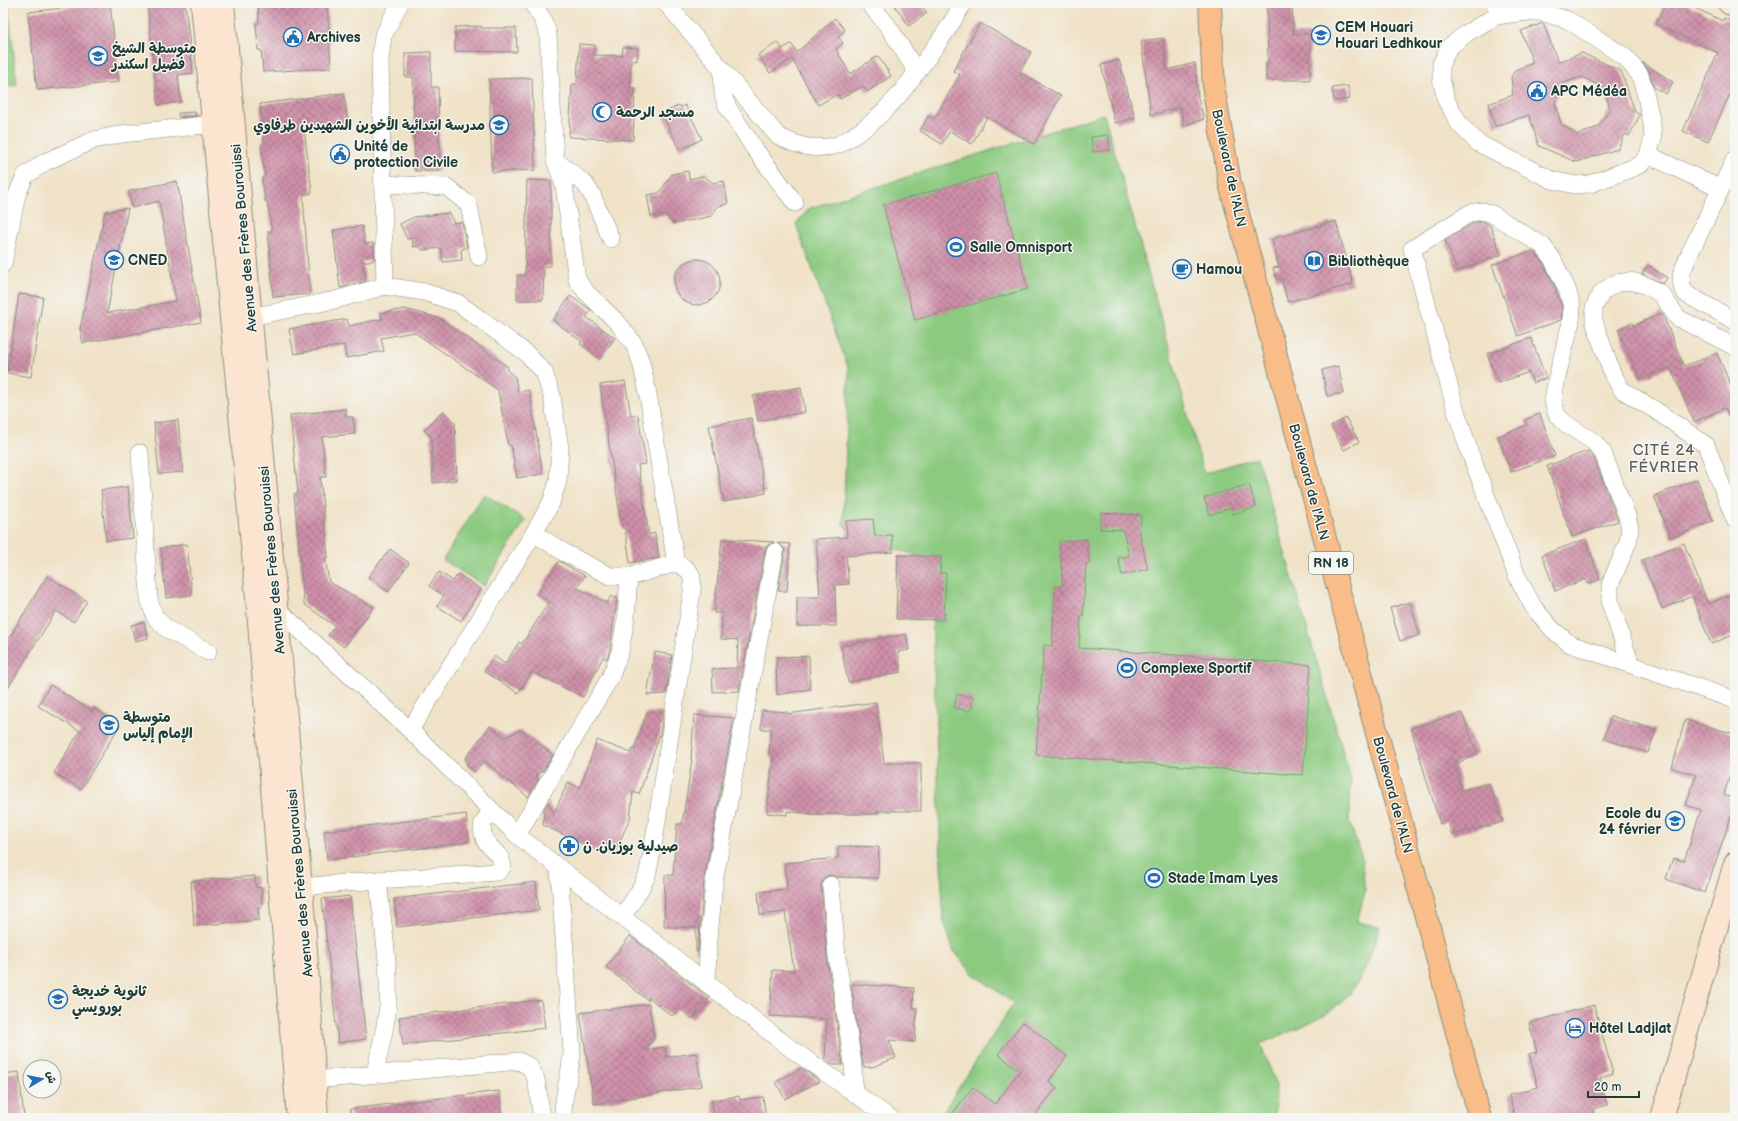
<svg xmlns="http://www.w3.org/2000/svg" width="1738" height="1121" viewBox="0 0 1738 1121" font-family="'Balsamiq Sans','Playpen Sans Arabic',sans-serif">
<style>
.green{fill:#8cca80;stroke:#56845a}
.building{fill:url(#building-cross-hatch);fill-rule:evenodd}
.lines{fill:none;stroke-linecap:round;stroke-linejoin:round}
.street-casing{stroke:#88907e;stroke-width:18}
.secondary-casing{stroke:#88907e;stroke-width:24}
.primary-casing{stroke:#88907e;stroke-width:24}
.street{stroke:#fff;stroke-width:17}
.secondary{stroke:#fce5d0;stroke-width:22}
.primary{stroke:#f8bd89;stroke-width:22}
.labels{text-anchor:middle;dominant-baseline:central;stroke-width:3;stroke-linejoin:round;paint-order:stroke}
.shield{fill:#f6f6f2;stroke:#60746d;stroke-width:1}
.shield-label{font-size:13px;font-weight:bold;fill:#1f3d34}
.poi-label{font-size:14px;font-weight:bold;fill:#1f3d34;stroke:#f6f6f2;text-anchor:start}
.street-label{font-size:14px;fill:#1f3d34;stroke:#f6f6f2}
.neighbourhood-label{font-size:15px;letter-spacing:1px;fill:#5d5a5d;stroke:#f6f6f2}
</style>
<defs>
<pattern id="building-cross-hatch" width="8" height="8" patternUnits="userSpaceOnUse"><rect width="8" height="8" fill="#cf90a9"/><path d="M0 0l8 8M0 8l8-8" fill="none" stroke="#a7778a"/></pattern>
</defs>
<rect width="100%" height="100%" fill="#f6f6f2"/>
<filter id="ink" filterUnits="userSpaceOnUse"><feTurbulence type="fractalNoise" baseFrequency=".025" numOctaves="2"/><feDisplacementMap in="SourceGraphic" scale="8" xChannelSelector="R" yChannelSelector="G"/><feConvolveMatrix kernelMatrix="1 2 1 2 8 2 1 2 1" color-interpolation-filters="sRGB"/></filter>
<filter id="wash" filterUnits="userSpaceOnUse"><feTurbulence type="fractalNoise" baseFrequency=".012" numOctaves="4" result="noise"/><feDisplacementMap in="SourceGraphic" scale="16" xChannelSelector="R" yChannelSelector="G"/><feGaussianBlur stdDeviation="0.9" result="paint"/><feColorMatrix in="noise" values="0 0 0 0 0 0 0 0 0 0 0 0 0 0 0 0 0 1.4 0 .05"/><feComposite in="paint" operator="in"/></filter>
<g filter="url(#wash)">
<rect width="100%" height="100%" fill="#f0e2c7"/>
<g class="green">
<polygon points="3,3 8,3 17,85 3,87"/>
<path d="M 1104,114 L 1204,473 L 1257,457 L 1351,779 L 1349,821 L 1361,855 L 1365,891 L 1357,922 L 1380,927 C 1373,948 1363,980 1348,996 C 1325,1020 1290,1031 1260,1044 L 1276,1083 L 1274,1118 L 939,1118 L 1014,1003 L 972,973 L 953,950 L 943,918 L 930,558 L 857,540 L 843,524 L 849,370 L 796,224 L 810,208 Z"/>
<polygon points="484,494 526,520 484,586 443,560"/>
</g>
<g id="blocks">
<g class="building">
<polygon points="110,3 119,82 37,90 28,12"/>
<polygon points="147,3 185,3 193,73 178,75 181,102 158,105"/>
<polygon points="258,3 327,3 331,68 263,72 261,50 258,50 256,23 259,23"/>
<polygon points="893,3 920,3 927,13 909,26"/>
<polygon points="1267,3 1292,3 1293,34 1310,34 1310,80 1266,80 1266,63 1268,63"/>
<polygon points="1665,3 1684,3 1723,21 1724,18 1735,23 1735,83 1708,142 1683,131 1718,53 1656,24"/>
<polygon points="835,18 845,30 838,37 843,43 836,49 850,74 878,56 891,76 867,92 863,86 840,99 838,94 818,105 792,59 770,73 758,55 778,42 782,49 791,44 797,52"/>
<polygon points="980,23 1031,52 1020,72 1061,96 1034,144 987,117 972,144 950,131 942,144 920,131 928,116 934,119 960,74 953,71"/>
<path d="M 1543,23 L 1558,62 L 1582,53 L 1621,71 L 1635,112 L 1640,115 L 1629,136 L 1625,134 L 1618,149 L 1576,162 L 1539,146 L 1529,115 L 1495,126 L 1488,104 L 1513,95 L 1511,77 L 1515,70 L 1533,63 L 1521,31 ZM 1582,77 L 1604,88 L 1610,109 L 1598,127 L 1578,135 L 1561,124 L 1555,102 L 1563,83 Z"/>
<polygon points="481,26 481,28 516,28 517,52 455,51 455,27"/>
<polygon points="1163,38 1167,70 1195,63 1198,98 1204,119 1184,125 1180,107 1151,115 1141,41"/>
<polygon points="579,44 595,45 594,55 622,56 623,47 638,48 637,61 631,60 630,88 635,88 633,140 569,137 572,84 577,84"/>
<polygon points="431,52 431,87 438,87 440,171 415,171 413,77 405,77 405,53"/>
<polygon points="1119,60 1135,118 1115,123 1101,65"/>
<polygon points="1642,62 1673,82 1666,94 1654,87 1649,72"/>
<polygon points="532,78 535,170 492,172 489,79"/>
<polygon points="1348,86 1350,99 1334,101 1332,88"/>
<polygon points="344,93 348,124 304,129 312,193 303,195 310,294 273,297 268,231 272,231 267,201 265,201 262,178 265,177 261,144 264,143 260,104"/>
<polygon points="679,105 681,107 685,105 702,139 680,150 663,116 667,114 666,112"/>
<polygon points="195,112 196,116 179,118 178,113"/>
<polygon points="1108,135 1110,150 1093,152 1091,137"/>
<polygon points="688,171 689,179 704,176 713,183 724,181 728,204 718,206 712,216 674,224 665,215 651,217 647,195 659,193 672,174"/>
<polygon points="996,173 1028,289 915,320 883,205"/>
<polygon points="527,180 551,181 551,266 544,266 543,300 517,300 517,275 525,275"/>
<polygon points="177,181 201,322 83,343 80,329 105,212 128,208 107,313 176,301 159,201 132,208 129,191"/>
<polygon points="449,213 454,223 462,222 467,247 461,250 462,260 443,262 441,248 422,250 420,246 413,247 412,238 407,239 400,224 414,217"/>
<polygon points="1336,221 1353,284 1288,302 1281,279 1277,280 1273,268 1279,267 1272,239"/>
<polygon points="1482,221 1490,225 1501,255 1457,271 1445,240 1474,223"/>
<polygon points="362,226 365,244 373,243 374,260 362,262 366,281 340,288 333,230"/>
<polygon points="1532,251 1536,253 1543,263 1555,287 1562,308 1561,320 1518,336 1492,265"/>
<circle cx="697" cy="282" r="23"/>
<polygon points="1648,265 1667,278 1663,284 1642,274"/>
<polygon points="19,294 43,297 31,377 7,373"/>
<polygon points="570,296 591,310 586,317 615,338 600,359 580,344 582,342 553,320"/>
<polygon points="405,309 439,318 508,367 507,370 515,377 518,392 529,390 543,474 517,478 511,445 508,445 498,390 414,332 381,338 384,351 346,358 344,345 294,354 289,329 347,319 349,326 382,319 381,313"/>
<polygon points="1662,313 1684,366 1717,353 1735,396 1735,431 1725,408 1694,422 1670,367 1640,379 1618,329 1632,323 1633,326"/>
<polygon points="1531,338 1546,378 1533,383 1529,372 1498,383 1487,354"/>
<polygon points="1338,366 1344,393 1327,396 1322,370"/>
<polygon points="625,381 631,416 638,415 646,464 638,465 649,535 655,533 659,558 630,563 625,528 622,528 600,385"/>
<polygon points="801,387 805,412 758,421 753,396"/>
<polygon points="346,409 346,417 353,417 355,434 322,437 326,477 320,477 328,557 325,558 329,582 374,607 344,647 328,635 335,626 304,604 294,494 298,493 290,415"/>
<polygon points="443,411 455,423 457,480 433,483 431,436 424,430"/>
<polygon points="1540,414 1555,456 1511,472 1498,436 1527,425 1525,420"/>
<polygon points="751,418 766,493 724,502 709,426"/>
<polygon points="1346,418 1359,442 1344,450 1331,426"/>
<polygon points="178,420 183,472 159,474 154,423"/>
<polygon points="1588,451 1594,458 1618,521 1572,537 1547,466"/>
<polygon points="1697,479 1713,521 1671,538 1654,496"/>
<polygon points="1249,484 1256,507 1233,514 1232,507 1210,515 1204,498"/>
<polygon points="128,487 133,538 106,541 101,490"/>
<polygon points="1101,513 1141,515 1140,536 1148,569 1122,575 1118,558 1129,556 1123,530 1100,529"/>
<polygon points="873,519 875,536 892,535 893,552 846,556 849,584 835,585 836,626 797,626 797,597 820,597 816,539 847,537 846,521"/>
<polygon points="722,539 774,542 768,545 765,550 739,691 713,692 712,669 737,668 738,640 721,639 722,613 714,613"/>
<polygon points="1087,539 1089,564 1086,564 1083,616 1081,616 1079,648 1311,665 1303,775 1036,755 1044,645 1052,646 1055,586 1063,586 1059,542"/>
<polygon points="1586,539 1600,579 1588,584 1586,579 1555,591 1542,555"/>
<polygon points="778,543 790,544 787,591 778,591 785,553 784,548"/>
<polygon points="1684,543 1708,604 1735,593 1735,634 1711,644 1692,596 1662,609 1642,560"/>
<polygon points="187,544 192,595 166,598 161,548"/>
<polygon points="390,549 409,563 388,592 368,577"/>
<polygon points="898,555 941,557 940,573 946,573 944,620 896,619"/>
<polygon points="559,561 585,576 577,588 607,603 611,596 617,599 610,649 607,659 603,657 583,697 532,672 518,693 484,671 494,656 505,664 519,642 522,644 549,602 537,594"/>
<polygon points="439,572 453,581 458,574 481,589 461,621 437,606 444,596 429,586"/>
<polygon points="47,576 87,601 74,622 56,611 3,696 3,648"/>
<polygon points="1410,602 1420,635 1400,641 1390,608"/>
<polygon points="144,622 148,638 135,641 131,625"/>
<polygon points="906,634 909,650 898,652 901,672 848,682 841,646"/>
<polygon points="655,652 672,655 666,694 647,695"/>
<polygon points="809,656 810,689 777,695 776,657"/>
<polygon points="50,685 92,711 94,708 120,725 81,789 54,773 80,731 38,706"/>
<polygon points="957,694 973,697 971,711 954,708"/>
<polygon points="876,702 884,763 921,763 921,811 877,811 877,814 812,814 787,811 787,815 767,813 773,756 769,756 771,729 761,729 762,710 787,712 787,714"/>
<polygon points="647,712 663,713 660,734 639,794 633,792 630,819 614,853 598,851 543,825 544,809 548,802 554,813 568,782 580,788 597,740 631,753 632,749 634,750"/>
<polygon points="1462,713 1478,754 1455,764 1461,790 1489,783 1503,822 1452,835 1448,821 1440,824 1411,728"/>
<polygon points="694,715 734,718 704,880 698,952 696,952 696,927 664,927 665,875 673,875 677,824 682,824 692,760 691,760"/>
<polygon points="1611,716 1656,730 1648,753 1604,739"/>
<polygon points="1685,720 1735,734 1735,755 1724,795 1735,799 1735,805 1705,893 1666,879 1673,858 1684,861 1701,810 1686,805 1696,775 1672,768"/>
<polygon points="490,726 505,737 521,730 553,755 543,771 536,774 538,780 528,797 484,761 475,772 468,766 465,758"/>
<polygon points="466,814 469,842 327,860 324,831"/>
<polygon points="838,846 879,847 878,878 836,877 830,875 825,877 821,885 827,958 843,1065 832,1065 825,1060 827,1019 770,1016 773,970 794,971 785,912 760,915 758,892 787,889 785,863 838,858"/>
<polygon points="255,876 256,888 261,887 262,907 258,907 259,920 194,926 191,881"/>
<polygon points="536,882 539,910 397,927 394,899"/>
<polygon points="350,896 366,1039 338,1043 322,899"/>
<polygon points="630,936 709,998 692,1019 679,1008 672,1016 648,997 649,1001 606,967"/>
<polygon points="851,984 914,988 913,1008 917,1008 915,1042 889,1040 896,1058 872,1067 863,1067"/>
<polygon points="541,1000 545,1028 403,1045 399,1017"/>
<polygon points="649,1004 654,1039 645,1050 665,1047 666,1057 696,1053 702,1086 594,1104 580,1013"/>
<polygon points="1594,1005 1613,1074 1600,1078 1607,1105 1593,1109 1595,1118 1515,1118 1509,1095 1538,1087 1529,1054 1537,1052 1529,1023"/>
<polygon points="1023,1022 1067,1056 1049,1081 1057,1087 1033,1118 949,1118 973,1087 995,1104 1020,1071 998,1054"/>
<polygon points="801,1068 820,1081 785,1099 776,1082"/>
<polygon points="19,1072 24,1118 3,1118 3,1074"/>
<polygon points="499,1091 502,1118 351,1118 350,1109"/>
<polygon points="739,1096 740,1100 763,1097 766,1118 714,1118 712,1100"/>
</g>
</g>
</g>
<g filter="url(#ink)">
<use href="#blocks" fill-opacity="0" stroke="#88907e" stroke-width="1"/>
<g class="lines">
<g class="street-casing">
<g id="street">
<polyline points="532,3 542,18 548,33 555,160 564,185 577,280 587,293 618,323 634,344 641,362 647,389 676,563"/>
<path d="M 666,3 L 778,136 C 797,146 815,151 837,145 C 841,144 846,140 850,138 C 884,118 907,86 930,54 C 942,38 953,22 963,3"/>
<polyline points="869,3 888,26 917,72"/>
<polyline points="1494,3 1498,7 1518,13 1541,12 1568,20 1625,57 1640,75 1645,92 1652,124 1653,138 1648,155 1641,164 1630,169 1590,184 1575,185 1552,180 1478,143 1460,125 1446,100 1441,78 1441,64 1449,47 1467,33 1496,16 1518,13"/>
<polyline points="722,71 723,95 727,106 754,148 795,203"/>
<polyline points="1648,155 1721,189"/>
<polyline points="1735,159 1688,257 1681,275 1682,287 1686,294 1735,321"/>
<polyline points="555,160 585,184 592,195 611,239"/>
<polyline points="383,184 447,187 469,205 479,257"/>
<polyline points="3,264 17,195 25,176 45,162 94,140 122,134 214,124 225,121"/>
<polyline points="385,286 380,60 383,36 400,3"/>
<polyline points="251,317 335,300 385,286 424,292 458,303 526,353 544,372 552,396 560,448 558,481 551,503 534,533 410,730"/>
<polyline points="1735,347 1678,318 1661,294 1645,285 1631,281 1616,283 1602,292 1594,307 1594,321 1612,373 1622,390 1655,410 1706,445 1735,520"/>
<polyline points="140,453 149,599 155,617 167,629 208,652"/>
<path d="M 534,533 L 565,553 L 610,576 L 632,576 L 676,563 C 693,571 693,574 692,592 L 653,847 L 647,876 L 638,893 L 622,917"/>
<polyline points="269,609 277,609 410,730 517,835 790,1048 890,1118"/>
<polyline points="1631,665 1610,603 1610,585 1628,542 1630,528 1627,516 1603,453 1594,442 1566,424 1557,415 1553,401 1557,377 1571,322 1572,307 1567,289 1552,258 1543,246 1492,214 1483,211 1470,213 1412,249 1456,411 1470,453 1517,576 1534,608 1553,630 1570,644 1735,700"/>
<polyline points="517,835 610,678 620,652 626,618 629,576"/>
<path d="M 559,868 L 572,1052 C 571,1074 562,1096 563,1118"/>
<polyline points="831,885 837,957 853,1064 854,1093"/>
<polyline points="301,887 378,880 498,872 503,866 500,857 485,841 483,834 482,825 491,810"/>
<polyline points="707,984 708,950 714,882 775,552"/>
<path d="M 375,1074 C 379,1051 386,1028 388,1005 C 390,965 382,920 378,880"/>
<polyline points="314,1080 519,1061 530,1067 536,1079 542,1118"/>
</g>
</g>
<g class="secondary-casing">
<g id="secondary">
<polyline points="202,3 258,609 298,1118"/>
<polyline points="223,3 304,921 317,1118"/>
<polyline points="1729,3 1735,6"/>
<polyline points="1662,1118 1735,863"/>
</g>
</g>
<g class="primary-casing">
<polyline id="primary" points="1210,3 1214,91 1230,184 1480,1118"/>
</g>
<use href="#street" class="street"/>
<use href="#secondary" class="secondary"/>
<use href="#primary" class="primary"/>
</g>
</g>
<defs>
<g id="school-ring" transform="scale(1)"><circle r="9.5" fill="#f6f6f2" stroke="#1f6fb2" stroke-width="1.5"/><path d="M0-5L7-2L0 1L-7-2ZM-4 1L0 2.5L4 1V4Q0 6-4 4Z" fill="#1f6fb2"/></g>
<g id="civic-ring" transform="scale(1)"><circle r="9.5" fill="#f6f6f2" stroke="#1f6fb2" stroke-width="1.5"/><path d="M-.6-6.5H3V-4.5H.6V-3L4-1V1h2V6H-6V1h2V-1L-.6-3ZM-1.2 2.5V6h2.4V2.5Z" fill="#1f6fb2"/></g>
<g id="mosque-ring" transform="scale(1)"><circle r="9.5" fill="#f6f6f2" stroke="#1f6fb2" stroke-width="1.5"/><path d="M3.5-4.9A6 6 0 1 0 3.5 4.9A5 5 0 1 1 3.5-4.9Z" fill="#1f6fb2"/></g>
<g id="stadium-ring" transform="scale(1)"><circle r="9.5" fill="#f6f6f2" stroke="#1f6fb2" stroke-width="1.5"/><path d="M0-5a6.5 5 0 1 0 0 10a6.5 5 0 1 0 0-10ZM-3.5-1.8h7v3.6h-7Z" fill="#1f6fb2"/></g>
<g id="university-ring" transform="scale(1)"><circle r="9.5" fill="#f6f6f2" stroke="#1f6fb2" stroke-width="1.5"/><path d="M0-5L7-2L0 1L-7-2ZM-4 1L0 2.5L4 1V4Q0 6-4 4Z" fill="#1f6fb2"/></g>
<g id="library-ring" transform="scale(1)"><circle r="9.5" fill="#f6f6f2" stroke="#1f6fb2" stroke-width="1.5"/><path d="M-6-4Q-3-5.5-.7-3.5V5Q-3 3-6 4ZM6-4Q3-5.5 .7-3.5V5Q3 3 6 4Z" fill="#1f6fb2"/></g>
<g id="cafe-ring" transform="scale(1)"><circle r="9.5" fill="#f6f6f2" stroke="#1f6fb2" stroke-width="1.5"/><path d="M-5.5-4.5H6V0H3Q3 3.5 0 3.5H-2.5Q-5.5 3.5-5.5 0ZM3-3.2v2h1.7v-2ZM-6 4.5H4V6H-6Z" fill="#1f6fb2"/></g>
<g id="pharmacy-ring" transform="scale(1)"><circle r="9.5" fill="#f6f6f2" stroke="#1f6fb2" stroke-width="1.5"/><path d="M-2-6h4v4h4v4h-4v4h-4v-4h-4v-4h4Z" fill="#1f6fb2"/></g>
<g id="hotel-ring" transform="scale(1)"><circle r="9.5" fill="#f6f6f2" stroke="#1f6fb2" stroke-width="1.5"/><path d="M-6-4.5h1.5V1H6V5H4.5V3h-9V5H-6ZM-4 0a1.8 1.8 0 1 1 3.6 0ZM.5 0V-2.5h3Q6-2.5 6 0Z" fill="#1f6fb2"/></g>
</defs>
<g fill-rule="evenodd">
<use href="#school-ring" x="1321" y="35"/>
<use href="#civic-ring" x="293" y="37"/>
<use href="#school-ring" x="98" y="56"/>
<use href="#civic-ring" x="1537" y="91"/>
<use href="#mosque-ring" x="602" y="112"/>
<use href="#school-ring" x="499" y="125"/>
<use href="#civic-ring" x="340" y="154"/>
<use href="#stadium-ring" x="956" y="247"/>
<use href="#university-ring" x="114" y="260"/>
<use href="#library-ring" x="1314" y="261"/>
<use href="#cafe-ring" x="1182" y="269"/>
<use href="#stadium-ring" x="1127" y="668"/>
<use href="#school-ring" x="109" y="725"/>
<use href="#school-ring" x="1675" y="821"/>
<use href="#pharmacy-ring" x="569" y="846"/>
<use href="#stadium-ring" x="1154" y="878"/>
<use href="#school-ring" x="58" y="999"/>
<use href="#hotel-ring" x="1575" y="1028"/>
</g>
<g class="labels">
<rect class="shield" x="1309" y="552" width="44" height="22" rx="3"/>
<g class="shield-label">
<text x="1331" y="563">RN 18</text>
</g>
<g class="poi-label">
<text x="1335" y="27">CEM Houari<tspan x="1335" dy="16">Houari Ledhkour</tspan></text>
<text x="307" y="37">Archives</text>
<text x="112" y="48">متوسطة الشيخ<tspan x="112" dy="16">فضيل اسكندر</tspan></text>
<text x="1551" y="91">APC Médéa</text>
<text x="616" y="112">مسجد الرحمة</text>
<text x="485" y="125" text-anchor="end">مدرسة ابتدائية الأخوين الشهيدين طرفاوي</text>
<text x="354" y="146">Unité de<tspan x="354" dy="16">protection Civile</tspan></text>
<text x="970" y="247">Salle Omnisport</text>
<text x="128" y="260">CNED</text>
<text x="1328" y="261">Bibliothèque</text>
<text x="1196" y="269">Hamou</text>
<text x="1141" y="668">Complexe Sportif</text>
<text x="123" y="717">متوسطة<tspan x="123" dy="16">الإمام إلياس</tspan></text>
<text x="1661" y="813" text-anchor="end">Ecole du<tspan x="1661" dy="16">24 février</tspan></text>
<text x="583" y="846">صيدلية بوزيان. ن</text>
<text x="1168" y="878">Stade Imam Lyes</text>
<text x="72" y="991">ثانوية خديجة<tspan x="72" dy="16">بورويسي</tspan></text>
<text x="1589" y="1028">Hôtel Ladjlat</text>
</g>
<g class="street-label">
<text transform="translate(1229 168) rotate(78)">Boulevard de l'ALN</text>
<text transform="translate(244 238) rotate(-95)">Avenue des Frères Bourouissi</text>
<text transform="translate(1309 482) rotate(75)">Boulevard de l'ALN</text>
<text transform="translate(272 560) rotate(-95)">Avenue des Frères Bourouissi</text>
<text transform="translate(1393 795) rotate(75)">Boulevard de l'ALN</text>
<text transform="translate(300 883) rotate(-95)">Avenue des Frères Bourouissi</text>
</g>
<g class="neighbourhood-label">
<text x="1664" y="450">CITÉ 24<tspan x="1664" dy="17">FÉVRIER</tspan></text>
</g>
</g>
<rect width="1738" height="1121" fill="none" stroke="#f6f6f2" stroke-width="16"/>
<g transform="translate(42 1079) rotate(80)"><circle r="19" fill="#f6f6f2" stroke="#a0aca6"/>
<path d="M0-3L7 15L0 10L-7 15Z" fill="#1f6fb2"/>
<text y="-6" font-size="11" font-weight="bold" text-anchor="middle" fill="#1f3d34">ش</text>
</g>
<path d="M1588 1091v6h51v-6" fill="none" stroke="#1f3d34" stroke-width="2"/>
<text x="1594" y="1091" font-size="12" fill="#1f3d34" stroke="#f6f6f2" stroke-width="3" paint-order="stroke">20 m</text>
</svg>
